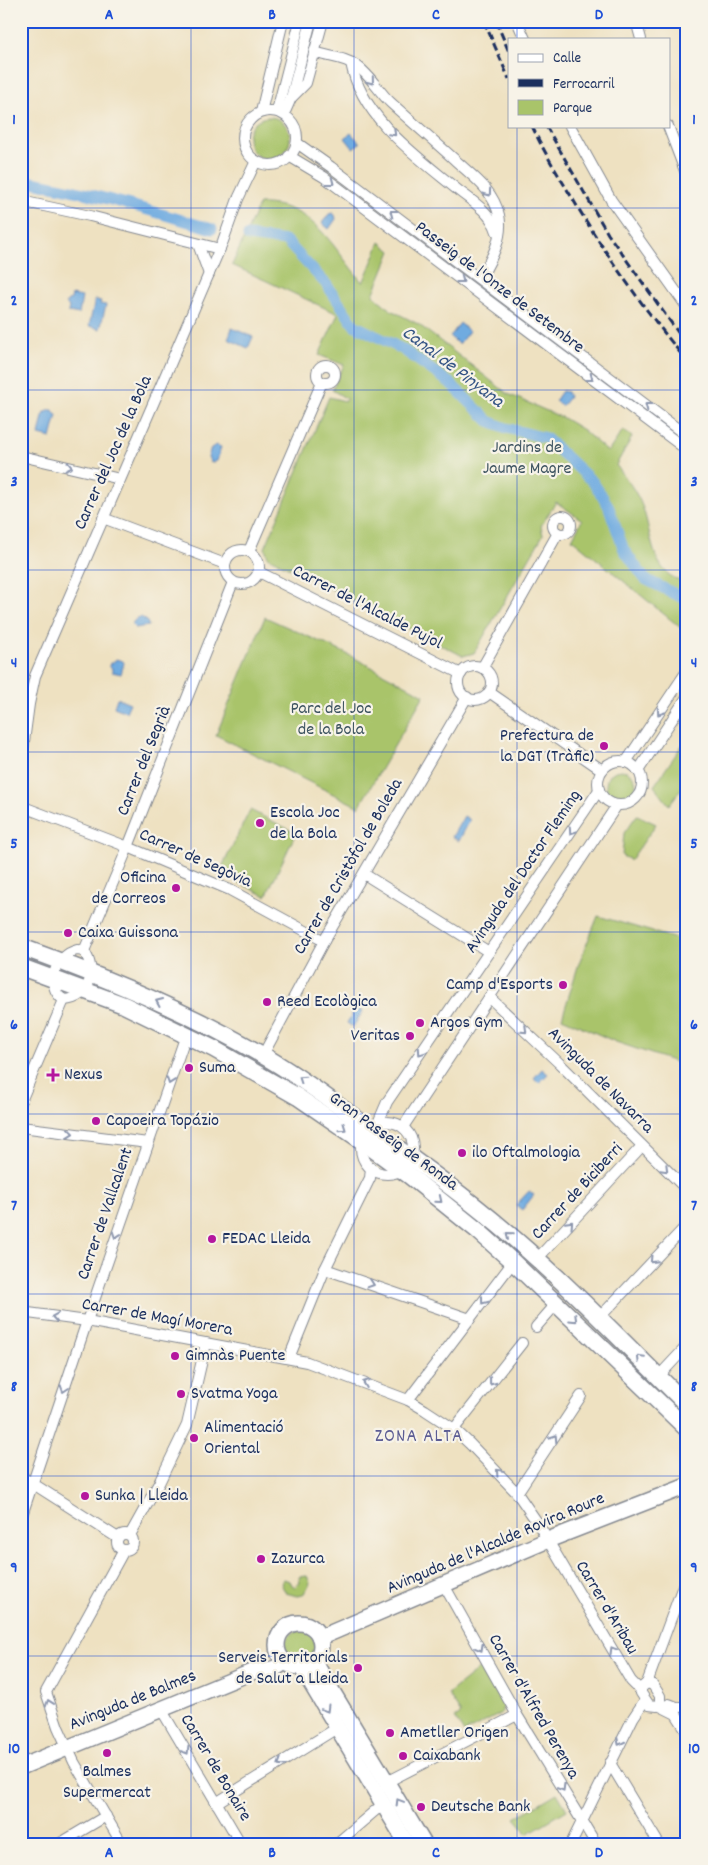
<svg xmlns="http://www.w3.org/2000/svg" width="708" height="1865" viewBox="0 0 708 1865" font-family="Dekko,sans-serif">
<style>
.green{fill:#a9c46a;stroke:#627a64}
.water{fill:#6fabe0;stroke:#456d9f}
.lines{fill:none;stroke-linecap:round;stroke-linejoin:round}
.canal{stroke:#6fabe0;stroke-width:11}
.minor-casing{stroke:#848890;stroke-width:12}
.secondary-casing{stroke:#848890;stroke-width:18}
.primary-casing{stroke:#848890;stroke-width:19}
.minor{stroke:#fff;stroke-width:10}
.secondary{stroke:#fff;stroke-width:15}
.primary{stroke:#fff;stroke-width:16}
.rail{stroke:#1b2f5e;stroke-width:3;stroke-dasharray:8 4;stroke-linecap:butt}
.oneway{stroke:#8d97ae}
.grid{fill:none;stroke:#1d4ed8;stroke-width:1;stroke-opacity:0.55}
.poi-dot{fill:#b5179e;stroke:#f7f3e8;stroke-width:2}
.labels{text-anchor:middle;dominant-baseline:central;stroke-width:4.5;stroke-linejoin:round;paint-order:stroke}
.street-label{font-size:18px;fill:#1b2f5e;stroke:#f7f3e8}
.park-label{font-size:18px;fill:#3e5461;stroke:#f7f3e8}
.poi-label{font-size:18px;fill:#1b2f5e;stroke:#f7f3e8;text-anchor:start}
.water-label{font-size:19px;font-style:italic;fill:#345485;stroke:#f7f3e8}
.neighbourhood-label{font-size:19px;letter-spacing:1px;fill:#5c5d94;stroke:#f7f3e8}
.neatline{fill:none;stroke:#1d4ed8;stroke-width:2}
.grid-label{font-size:16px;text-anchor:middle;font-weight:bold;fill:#1d4ed8}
</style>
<rect width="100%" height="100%" fill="#f7f3e8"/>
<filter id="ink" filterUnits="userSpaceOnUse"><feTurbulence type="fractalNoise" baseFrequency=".02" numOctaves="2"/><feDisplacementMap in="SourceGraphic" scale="10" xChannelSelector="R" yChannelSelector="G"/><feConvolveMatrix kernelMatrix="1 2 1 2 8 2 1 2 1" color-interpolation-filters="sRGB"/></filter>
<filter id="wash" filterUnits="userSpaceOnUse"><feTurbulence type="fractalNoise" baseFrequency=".0096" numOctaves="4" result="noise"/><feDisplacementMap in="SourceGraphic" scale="20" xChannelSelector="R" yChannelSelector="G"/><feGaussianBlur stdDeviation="1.12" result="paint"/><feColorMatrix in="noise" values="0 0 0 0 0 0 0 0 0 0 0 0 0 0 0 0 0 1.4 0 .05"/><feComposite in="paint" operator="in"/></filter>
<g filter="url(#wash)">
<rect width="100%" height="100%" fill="#eee1c1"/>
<g class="green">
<circle cx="269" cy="138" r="21"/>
<path d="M 259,204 C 313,202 332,247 363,283 L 380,242 L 391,251 L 373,295 L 391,310 L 418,324 L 435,337 L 508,394 L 563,418 L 583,430 L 608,452 L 623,430 L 632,437 L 616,465 C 625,477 634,488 640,501 C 654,531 647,574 687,583 L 687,633 L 572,539 L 582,520 L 556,502 L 541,526 L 543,535 L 474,653 L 463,656 L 268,557 L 265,548 L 329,397 L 345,401 L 347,399 L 332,390 L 344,365 L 319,355 L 338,314 L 232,265 Z"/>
<polygon points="265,617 345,653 424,695 359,807 216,735"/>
<polygon points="687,738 687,781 669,805 654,786"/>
<circle cx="621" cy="785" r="15"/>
<polygon points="250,810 296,833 266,896 219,873"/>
<polygon points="637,815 656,824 631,860 622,856 624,833"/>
<polygon points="598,916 687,942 687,1066 616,1042 562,1018 579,963"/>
<polygon points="307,1576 310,1583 303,1595 297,1596 286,1593 282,1586 283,1579 290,1581 292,1585 295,1587 300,1583 299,1577"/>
<circle cx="300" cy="1646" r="15"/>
<polygon points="481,1667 505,1706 502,1709 502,1713 464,1733 455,1718 461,1714 448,1694"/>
<polygon points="557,1793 567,1810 527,1834 524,1832 526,1831 515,1818"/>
</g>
<g class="water">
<polygon points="351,133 360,143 353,148 345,138"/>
<polygon points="333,213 335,215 336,219 329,229 322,223 329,214"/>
<polygon points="72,295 82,297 79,314 68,312 69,307 66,303 68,300 71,299"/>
<polygon points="95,300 101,301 100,304 106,305 100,329 89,326"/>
<polygon points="460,323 469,331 459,344 450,337"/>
<polygon points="232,328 253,337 248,348 228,339"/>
<polygon points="562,391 567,392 569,397 562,406 555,401"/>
<polygon points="49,410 53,410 55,414 57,415 51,438 39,435 44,412 47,412"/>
<polygon points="216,445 221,447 217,461 211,463 208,457 211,448"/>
<polygon points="21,519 23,524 30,525 28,537 21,535"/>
<path d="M 141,617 L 146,620 L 149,626 L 135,628 L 132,625 C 133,621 137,617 141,617 Z"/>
<polygon points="116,659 123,661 124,663 121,674 112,672 112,668 109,666 110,663 113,663"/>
<polygon points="117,698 130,703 126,712 114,707"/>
<polygon points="464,816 470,820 459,841 452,837"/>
<polygon points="356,1007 363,1011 353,1027 347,1023"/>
<polygon points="542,1069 548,1074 539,1083 534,1078"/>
<polygon points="529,1191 534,1195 522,1210 516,1205"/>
</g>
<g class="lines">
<g class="canal">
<path d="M 21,180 C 86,191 149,210 212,229"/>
<polyline points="248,236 286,241 327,285 354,325 402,349 450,383 489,421 506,428 546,438 593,482 608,505 624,550 645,579 687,600"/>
</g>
</g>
</g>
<g filter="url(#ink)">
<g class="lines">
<g class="minor-casing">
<g id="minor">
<polyline points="517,21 525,39"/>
<polyline points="636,21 641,39"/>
<path d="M 314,52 C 328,57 345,57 357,66 C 371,76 379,92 391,103 C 412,122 433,140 454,159 C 472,176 493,189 499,215 C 504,237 491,260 480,279"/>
<path d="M 351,63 C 362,119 418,157 459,191 C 474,202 492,214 497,232"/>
<polyline points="292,97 306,83 323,21"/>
<circle cx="270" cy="138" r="27"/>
<polyline points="277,111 300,21"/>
<polyline points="261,112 283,21"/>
<polyline points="284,114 291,98 311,21"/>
<polyline points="570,126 611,200 687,307"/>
<polyline points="668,126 687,176"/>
<polyline points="297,143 331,167 687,436"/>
<polyline points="289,156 324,177 687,450"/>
<polyline points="21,201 90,216 220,249"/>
<polyline points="198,244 209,274"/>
<circle cx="326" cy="374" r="9"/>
<polyline points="21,456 120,479"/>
<circle cx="562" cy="525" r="9"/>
<polyline points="103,518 225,564"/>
<circle cx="242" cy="567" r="17"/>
<polyline points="249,551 322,382"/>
<polyline points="259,572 461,674"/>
<circle cx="475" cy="683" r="17"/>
<polyline points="482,668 558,533"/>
<polyline points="489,692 602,770"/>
<circle cx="620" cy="783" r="22"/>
<polyline points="626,762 687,671"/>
<polyline points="21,764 29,704 35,676 166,374 223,241 238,199 256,161"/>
<polyline points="638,771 687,697"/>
<polyline points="21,806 128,847 230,890 324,941"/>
<polyline points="364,874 489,952"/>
<path d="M 77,950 L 84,951 C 97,970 91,998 64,1000 C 43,986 56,955 77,950 Z"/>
<polyline points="84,951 128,847 233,582"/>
<polyline points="489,997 559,1063 687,1190"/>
<polyline points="263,1055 324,941 467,697"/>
<polyline points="21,1101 64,1000"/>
<circle cx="387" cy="1148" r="26"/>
<polyline points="378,1123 387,1102 599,790"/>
<polyline points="21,1127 148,1143"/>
<polyline points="403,1127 617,805"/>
<polyline points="537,1259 642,1146"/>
<polyline points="325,1269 470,1319"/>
<polyline points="21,1312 87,1321 307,1362 408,1400 425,1410 454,1429 470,1444 517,1493 537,1522 631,1681 640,1690"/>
<polyline points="599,1318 687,1225"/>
<polyline points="536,1327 557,1303"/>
<polyline points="289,1358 325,1269 370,1178 371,1168"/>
<polyline points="658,1377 687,1346"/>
<polyline points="408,1400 513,1262"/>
<polyline points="454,1429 522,1343"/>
<polyline points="21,1476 118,1538"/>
<polyline points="517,1493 581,1396"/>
<polyline points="21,1518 87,1321 186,1035"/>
<circle cx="125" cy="1542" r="8"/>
<polyline points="130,1535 159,1483 187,1425 206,1343"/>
<polyline points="444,1585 517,1715 596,1844"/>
<polyline points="647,1683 687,1575"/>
<polygon points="647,1683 653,1685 660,1696 660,1703 657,1706 649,1705 641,1693 641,1688"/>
<path d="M 669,1704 C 676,1707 680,1709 687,1705"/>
<polyline points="658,1705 676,1714 687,1731"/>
<polyline points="161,1709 241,1844"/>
<polyline points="610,1763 659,1844"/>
<polyline points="387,1782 517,1715"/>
<polyline points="216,1803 337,1728"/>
<polyline points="59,1844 106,1816"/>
<polyline points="122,1844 74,1762 58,1727 46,1692 124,1550"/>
<polyline points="336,1844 383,1804"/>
<polyline points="571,1844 633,1718 645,1700"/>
</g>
</g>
<g class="secondary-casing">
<g id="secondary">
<circle cx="299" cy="1645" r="22"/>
<polyline points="319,1636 326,1635 548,1540 687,1486"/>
<polyline points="314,1661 424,1844"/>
<polyline points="301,1667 407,1844"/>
<path d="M 21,1767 L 259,1669 C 270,1671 277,1669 285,1661"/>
</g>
</g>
<g class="primary-casing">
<g id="primary">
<path d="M 21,947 C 105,977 187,1011 264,1056 C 301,1077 334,1103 369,1128 C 405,1153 440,1178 475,1206 C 551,1266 618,1337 687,1405"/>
<polyline points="21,967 124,1005 214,1049 298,1097 362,1141 410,1176 477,1230 513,1262 687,1429"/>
</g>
</g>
<use href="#minor" class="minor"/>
<use href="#secondary" class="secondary"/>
<use href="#primary" class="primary"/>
<g class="rail">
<polyline points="484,21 509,79"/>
<polyline points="496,21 509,52"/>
<path d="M 532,126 C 543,150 557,173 571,196 C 605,254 644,309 687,361"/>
<polyline points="546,126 608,234 687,345"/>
</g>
</g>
<defs><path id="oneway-chevron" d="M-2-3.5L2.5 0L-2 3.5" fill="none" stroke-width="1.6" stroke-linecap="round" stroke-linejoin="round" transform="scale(1.25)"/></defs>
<g class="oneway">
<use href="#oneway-chevron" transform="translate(371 81) rotate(51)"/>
<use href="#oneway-chevron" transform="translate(393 133) rotate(45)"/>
<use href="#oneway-chevron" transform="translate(331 182) rotate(37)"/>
<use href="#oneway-chevron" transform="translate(488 193) rotate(55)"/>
<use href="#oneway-chevron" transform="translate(393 213) rotate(-143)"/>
<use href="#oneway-chevron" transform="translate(461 280) rotate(37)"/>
<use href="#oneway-chevron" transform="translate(590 378) rotate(37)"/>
<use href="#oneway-chevron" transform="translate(648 406) rotate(-143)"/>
<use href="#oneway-chevron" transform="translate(69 467) rotate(13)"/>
<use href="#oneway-chevron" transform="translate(660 712) rotate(124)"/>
<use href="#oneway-chevron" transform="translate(572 831) rotate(124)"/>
<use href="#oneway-chevron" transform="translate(159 1002) rotate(-156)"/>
<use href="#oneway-chevron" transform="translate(524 1030) rotate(44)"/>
<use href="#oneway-chevron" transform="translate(421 1052) rotate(124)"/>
<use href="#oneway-chevron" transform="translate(302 1079) rotate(-146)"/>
<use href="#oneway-chevron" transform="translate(170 1081) rotate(109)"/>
<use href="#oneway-chevron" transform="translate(343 1128) rotate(35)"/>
<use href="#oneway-chevron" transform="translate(70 1133) rotate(7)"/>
<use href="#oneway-chevron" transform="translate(665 1169) rotate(45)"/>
<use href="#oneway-chevron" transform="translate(439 1200) rotate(39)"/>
<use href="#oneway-chevron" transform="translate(570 1224) rotate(-47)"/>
<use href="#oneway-chevron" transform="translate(116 1235) rotate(109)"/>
<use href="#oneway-chevron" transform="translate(509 1235) rotate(-139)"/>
<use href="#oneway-chevron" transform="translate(653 1260) rotate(133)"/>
<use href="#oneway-chevron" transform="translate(371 1284) rotate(19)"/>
<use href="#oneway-chevron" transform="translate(484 1301) rotate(127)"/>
<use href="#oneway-chevron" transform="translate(55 1317) rotate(-172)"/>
<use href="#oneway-chevron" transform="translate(574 1319) rotate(44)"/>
<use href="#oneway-chevron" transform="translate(640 1358) rotate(-135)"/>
<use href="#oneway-chevron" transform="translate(492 1382) rotate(128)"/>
<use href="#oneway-chevron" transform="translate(366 1383) rotate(-159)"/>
<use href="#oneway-chevron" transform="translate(64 1389) rotate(108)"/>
<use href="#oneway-chevron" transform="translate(554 1438) rotate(-57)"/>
<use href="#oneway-chevron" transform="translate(499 1472) rotate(-132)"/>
<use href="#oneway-chevron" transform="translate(480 1648) rotate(61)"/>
<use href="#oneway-chevron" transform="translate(613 1650) rotate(-121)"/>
<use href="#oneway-chevron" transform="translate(49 1703) rotate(-109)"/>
<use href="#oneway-chevron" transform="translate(326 1709) rotate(59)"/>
<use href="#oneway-chevron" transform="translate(620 1742) rotate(117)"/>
<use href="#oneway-chevron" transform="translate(186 1751) rotate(59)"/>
<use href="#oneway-chevron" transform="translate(281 1763) rotate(148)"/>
<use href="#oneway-chevron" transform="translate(562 1788) rotate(59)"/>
<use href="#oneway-chevron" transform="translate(399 1802) rotate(-121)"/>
</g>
</g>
<path class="grid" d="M 191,21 L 191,1844M 354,21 L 354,1844M 517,21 L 517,39M 517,126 L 517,1844M 21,208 L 687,208M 21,390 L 687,390M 21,570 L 687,570M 21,752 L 687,752M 21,932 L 687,932M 21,1114 L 687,1114M 21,1294 L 687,1294M 21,1476 L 687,1476M 21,1656 L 687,1656"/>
<g class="poi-dot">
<circle cx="604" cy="746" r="5"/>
<circle cx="260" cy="823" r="5"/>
<circle cx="176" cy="888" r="5"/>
<circle cx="68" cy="933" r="5"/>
<circle cx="563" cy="985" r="5"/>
<circle cx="267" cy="1002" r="5"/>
<circle cx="420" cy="1023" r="5"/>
<circle cx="410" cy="1036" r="5"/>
<circle cx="189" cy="1068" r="5"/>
<path d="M50.5 1067.5h5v5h5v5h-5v5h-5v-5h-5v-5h5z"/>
<circle cx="96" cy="1121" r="5"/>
<circle cx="462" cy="1153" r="5"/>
<circle cx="212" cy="1239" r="5"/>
<circle cx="175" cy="1356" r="5"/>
<circle cx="181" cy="1394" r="5"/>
<circle cx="194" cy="1438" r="5"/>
<circle cx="85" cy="1496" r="5"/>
<circle cx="261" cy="1559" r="5"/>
<circle cx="358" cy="1668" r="5"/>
<circle cx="390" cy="1733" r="5"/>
<circle cx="107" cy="1753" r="5"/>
<circle cx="403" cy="1756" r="5"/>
<circle cx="421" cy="1807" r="5"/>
</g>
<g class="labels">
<g class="street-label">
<text transform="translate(499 288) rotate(37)">Passeig de l'Onze de Setembre</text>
<text transform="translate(114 453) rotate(-66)">Carrer del Joc de la Bola</text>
<text transform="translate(367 608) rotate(27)">Carrer de l'Alcalde Pujol</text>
<text transform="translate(145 761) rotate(-68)">Carrer del Segrià</text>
<text transform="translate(195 859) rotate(24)">Carrer de Segòvia</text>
<text transform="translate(349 867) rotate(-60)">Carrer de Cristòfol de Boleda</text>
<text transform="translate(524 872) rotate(-56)">Avinguda del Doctor Fleming</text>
<text transform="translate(600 1081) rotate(45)">Avinguda de Navarra</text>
<text transform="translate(393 1142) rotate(36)">Gran Passeig de Ronda</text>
<text transform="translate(578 1192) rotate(-47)">Carrer de Biciberri</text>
<text transform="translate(106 1214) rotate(-71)">Carrer de Vallcalent</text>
<text transform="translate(157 1318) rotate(10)">Carrer de Magí Morera</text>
<text transform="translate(496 1544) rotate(-23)">Avinguda de l'Alcalde Rovira Roure</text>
<text transform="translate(606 1608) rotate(59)">Carrer d'Aribau</text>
<text transform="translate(133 1701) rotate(-22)">Avinguda de Balmes</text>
<text transform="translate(533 1707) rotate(60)">Carrer d'Alfred Perenya</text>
<text transform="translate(215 1768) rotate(59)">Carrer de Bonaire</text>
</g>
<g class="park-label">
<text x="527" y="448">Jardins de<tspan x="527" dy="21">Jaume Magre</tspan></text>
<text x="331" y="709">Parc del Joc<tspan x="331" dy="21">de la Bola</tspan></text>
</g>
<g class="poi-label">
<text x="594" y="736" text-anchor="end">Prefectura de<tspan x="594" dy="21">la DGT (Tràfic)</tspan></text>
<text x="270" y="813">Escola Joc<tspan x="270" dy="21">de la Bola</tspan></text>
<text x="166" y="878" text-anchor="end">Oficina<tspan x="166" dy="21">de Correos</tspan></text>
<text x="78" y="933">Caixa Guissona</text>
<text x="553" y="985" text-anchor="end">Camp d'Esports</text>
<text x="277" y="1002">Reed Ecològica</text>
<text x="430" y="1023">Argos Gym</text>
<text x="400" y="1036" text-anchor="end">Veritas</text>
<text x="199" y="1068">Suma</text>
<text x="64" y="1075">Nexus</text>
<text x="106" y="1121">Capoeira Topázio</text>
<text x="472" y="1153">ilo Oftalmologia</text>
<text x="222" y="1239">FEDAC Lleida</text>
<text x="185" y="1356">Gimnàs Puente</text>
<text x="191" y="1394">Svatma Yoga</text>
<text x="204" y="1428">Alimentació<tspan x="204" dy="21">Oriental</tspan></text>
<text x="95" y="1496">Sunka | Lleida</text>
<text x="271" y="1559">Zazurca</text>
<text x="348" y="1658" text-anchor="end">Serveis Territorials<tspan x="348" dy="21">de Salut a Lleida</tspan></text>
<text x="400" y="1733">Ametller Origen</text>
<text x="413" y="1756">Caixabank</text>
<text x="107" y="1772" text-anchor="middle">Balmes<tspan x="107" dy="21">Supermercat</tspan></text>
<text x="431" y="1807">Deutsche Bank</text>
</g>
<g class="water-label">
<text transform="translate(452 368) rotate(37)">Canal de Pinyana</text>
</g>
<g class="neighbourhood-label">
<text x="419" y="1437">ZONA ALTA</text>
</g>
</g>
<rect width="708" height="1865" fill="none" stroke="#f7f3e8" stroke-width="55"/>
<rect x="508" y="38" width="162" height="90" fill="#f7f3e8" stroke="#9fa5b1"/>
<rect x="518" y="54" width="25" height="8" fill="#ffffff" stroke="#9fa5b1"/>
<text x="553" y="62" font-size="15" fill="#1b2f5e">Calle</text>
<rect x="518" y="79" width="25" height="8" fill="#1b2f5e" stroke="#9fa5b1"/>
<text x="553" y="88" font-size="15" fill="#1b2f5e">Ferrocarril</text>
<rect x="518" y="100" width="25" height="15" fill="#a9c46a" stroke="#9fa5b1"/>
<text x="553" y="112" font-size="15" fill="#1b2f5e">Parque</text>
<rect x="28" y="28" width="652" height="1810" class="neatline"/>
<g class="grid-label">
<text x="109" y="19">A</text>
<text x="272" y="19">B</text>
<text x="436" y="19">C</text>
<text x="599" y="19">D</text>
<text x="14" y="124">1</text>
<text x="694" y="124">1</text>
<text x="14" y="305">2</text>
<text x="694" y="305">2</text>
<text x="14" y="486">3</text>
<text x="694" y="486">3</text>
<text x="14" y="667">4</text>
<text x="694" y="667">4</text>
<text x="14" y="848">5</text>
<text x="694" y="848">5</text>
<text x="14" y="1029">6</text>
<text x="694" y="1029">6</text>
<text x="14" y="1210">7</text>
<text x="694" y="1210">7</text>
<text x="14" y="1391">8</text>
<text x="694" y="1391">8</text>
<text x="14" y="1572">9</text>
<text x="694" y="1572">9</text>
<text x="14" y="1753">10</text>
<text x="694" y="1753">10</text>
<text x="109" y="1857">A</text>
<text x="272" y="1857">B</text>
<text x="436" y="1857">C</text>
<text x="599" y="1857">D</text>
</g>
</svg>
